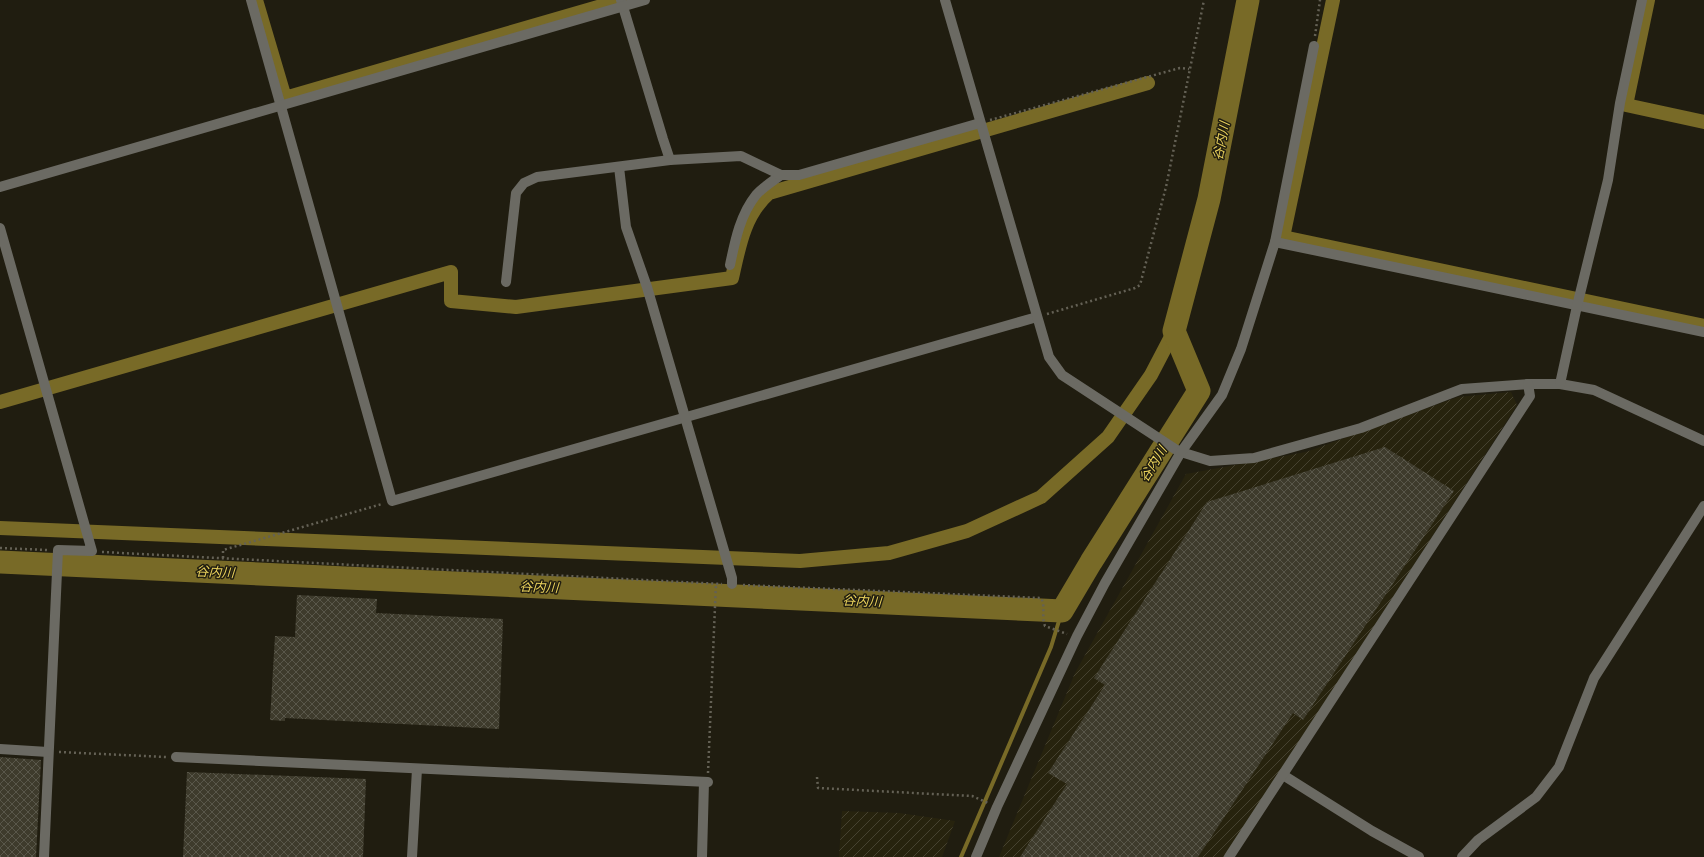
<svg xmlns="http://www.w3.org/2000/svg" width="1704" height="857" viewBox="0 0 1704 857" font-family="'Asap Condensed','Noto Sans JP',sans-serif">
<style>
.industrial{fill:url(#industrial-furrows)}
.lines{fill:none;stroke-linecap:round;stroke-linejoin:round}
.stream{stroke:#786a27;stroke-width:4}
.canal{stroke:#786a27;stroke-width:14}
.river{stroke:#786a27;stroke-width:23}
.building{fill:url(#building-cross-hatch)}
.path{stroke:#646155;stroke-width:2.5;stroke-dasharray:2 3;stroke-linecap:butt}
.minor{stroke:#6b6a63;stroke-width:10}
.labels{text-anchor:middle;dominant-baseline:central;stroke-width:3;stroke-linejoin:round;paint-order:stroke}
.water-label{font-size:13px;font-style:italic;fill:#ebd35c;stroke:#201d10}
</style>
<defs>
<pattern id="industrial-furrows" width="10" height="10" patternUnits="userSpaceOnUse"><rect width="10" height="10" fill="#27230e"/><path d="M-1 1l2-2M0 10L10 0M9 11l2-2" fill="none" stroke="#464230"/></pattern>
<pattern id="building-cross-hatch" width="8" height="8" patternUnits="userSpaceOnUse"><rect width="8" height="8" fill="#3e3b2c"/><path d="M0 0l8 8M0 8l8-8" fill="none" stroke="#59574a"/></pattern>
</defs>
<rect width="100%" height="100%" fill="#201d10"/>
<g class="industrial">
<polygon points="1511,392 1517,405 1225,857 999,857 1075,673 1186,474 1306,452 1458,397"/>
<polygon points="842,811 899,813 955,821 942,857 839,857"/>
</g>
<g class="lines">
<polyline class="stream" points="961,857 1051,647 1062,611"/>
<g class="canal">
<polyline points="256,0 285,98 622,0"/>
<polyline points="1333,0 1283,237 1704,326"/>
<polyline points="1648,0 1626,105 1704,122"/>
<path d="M 0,402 L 451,272 L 451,301 L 516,307 L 732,278 C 739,247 744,215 769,193 L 1148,83"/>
<polyline points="0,528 800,561 889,553 967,531 1041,497 1108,437 1151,375 1174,331"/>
</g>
<polyline class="river" points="0,562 1062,611 1091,562 1199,391 1174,331 1209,199 1248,0"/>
</g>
<g class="building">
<polygon points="1385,447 1454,491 1303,720 1293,713 1198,857 1020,857 1067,784 1048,773 1105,685 1094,678 1207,502"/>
<polygon points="297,595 377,599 376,613 503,619 499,729 285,718 285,721 270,720 275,636 295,637"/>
<polygon points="0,757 41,760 36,857 0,857"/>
<polygon points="187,772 366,779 363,857 183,857"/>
</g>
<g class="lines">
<g class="path">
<polyline points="1315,36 1320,0"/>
<polyline points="990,120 1180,68 1189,69"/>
<polyline points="1047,314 1135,288 1140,285 1166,187 1204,0"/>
<polyline points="0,548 47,550"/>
<polyline points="102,552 722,584"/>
<polyline points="223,558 223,550 382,504"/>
<path d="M 743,585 L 1041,598 C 1046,607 1041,617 1045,626 L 1067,634"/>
<polyline points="59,752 166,757"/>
<polyline points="708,773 716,583"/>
<polyline points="817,777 818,788 972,796 988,803"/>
</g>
<g class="minor">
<polyline points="251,0 392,501 1037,317"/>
<polyline points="621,0 663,139 670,160"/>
<polyline points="945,0 1049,357 1062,375 1175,449 1181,452 1210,461 1254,458 1361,428 1462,389 1528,384 1560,384 1594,390 1704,441"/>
<polyline points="619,167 626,227 647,287 732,578 732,584"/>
<polyline points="0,187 645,0"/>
<polyline points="0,228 92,551 58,550 44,857"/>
<polyline points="1275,242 1704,332"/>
<path d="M 730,265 C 735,241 740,215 756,195 C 763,187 773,181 781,175"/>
<polyline points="506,282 516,193 524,183 537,177 670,160 741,156 781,175 799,175 980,123"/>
<polyline points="1560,384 1577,306 1608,180 1620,103 1642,0"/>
<polyline points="0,749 48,752"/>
<polyline points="176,757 708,782"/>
<polyline points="1283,775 1372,831 1419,857"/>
<polyline points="412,857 417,769"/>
<polyline points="702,857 704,782"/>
<polyline points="976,857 997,807 1077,636 1105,583 1181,452 1222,395 1241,349 1275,242 1314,46"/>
<polyline points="1229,857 1530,396 1528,384"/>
<polyline points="1462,857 1478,840 1536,797 1559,767 1594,678 1704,506"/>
</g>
</g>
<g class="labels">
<g class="water-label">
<text transform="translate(1221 141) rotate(-79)">谷内川</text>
<text transform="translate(1153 464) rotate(-58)">谷内川</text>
<text transform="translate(215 572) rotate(3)">谷内川</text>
<text transform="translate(539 587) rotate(3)">谷内川</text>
<text transform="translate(862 601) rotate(3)">谷内川</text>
</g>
</g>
</svg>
